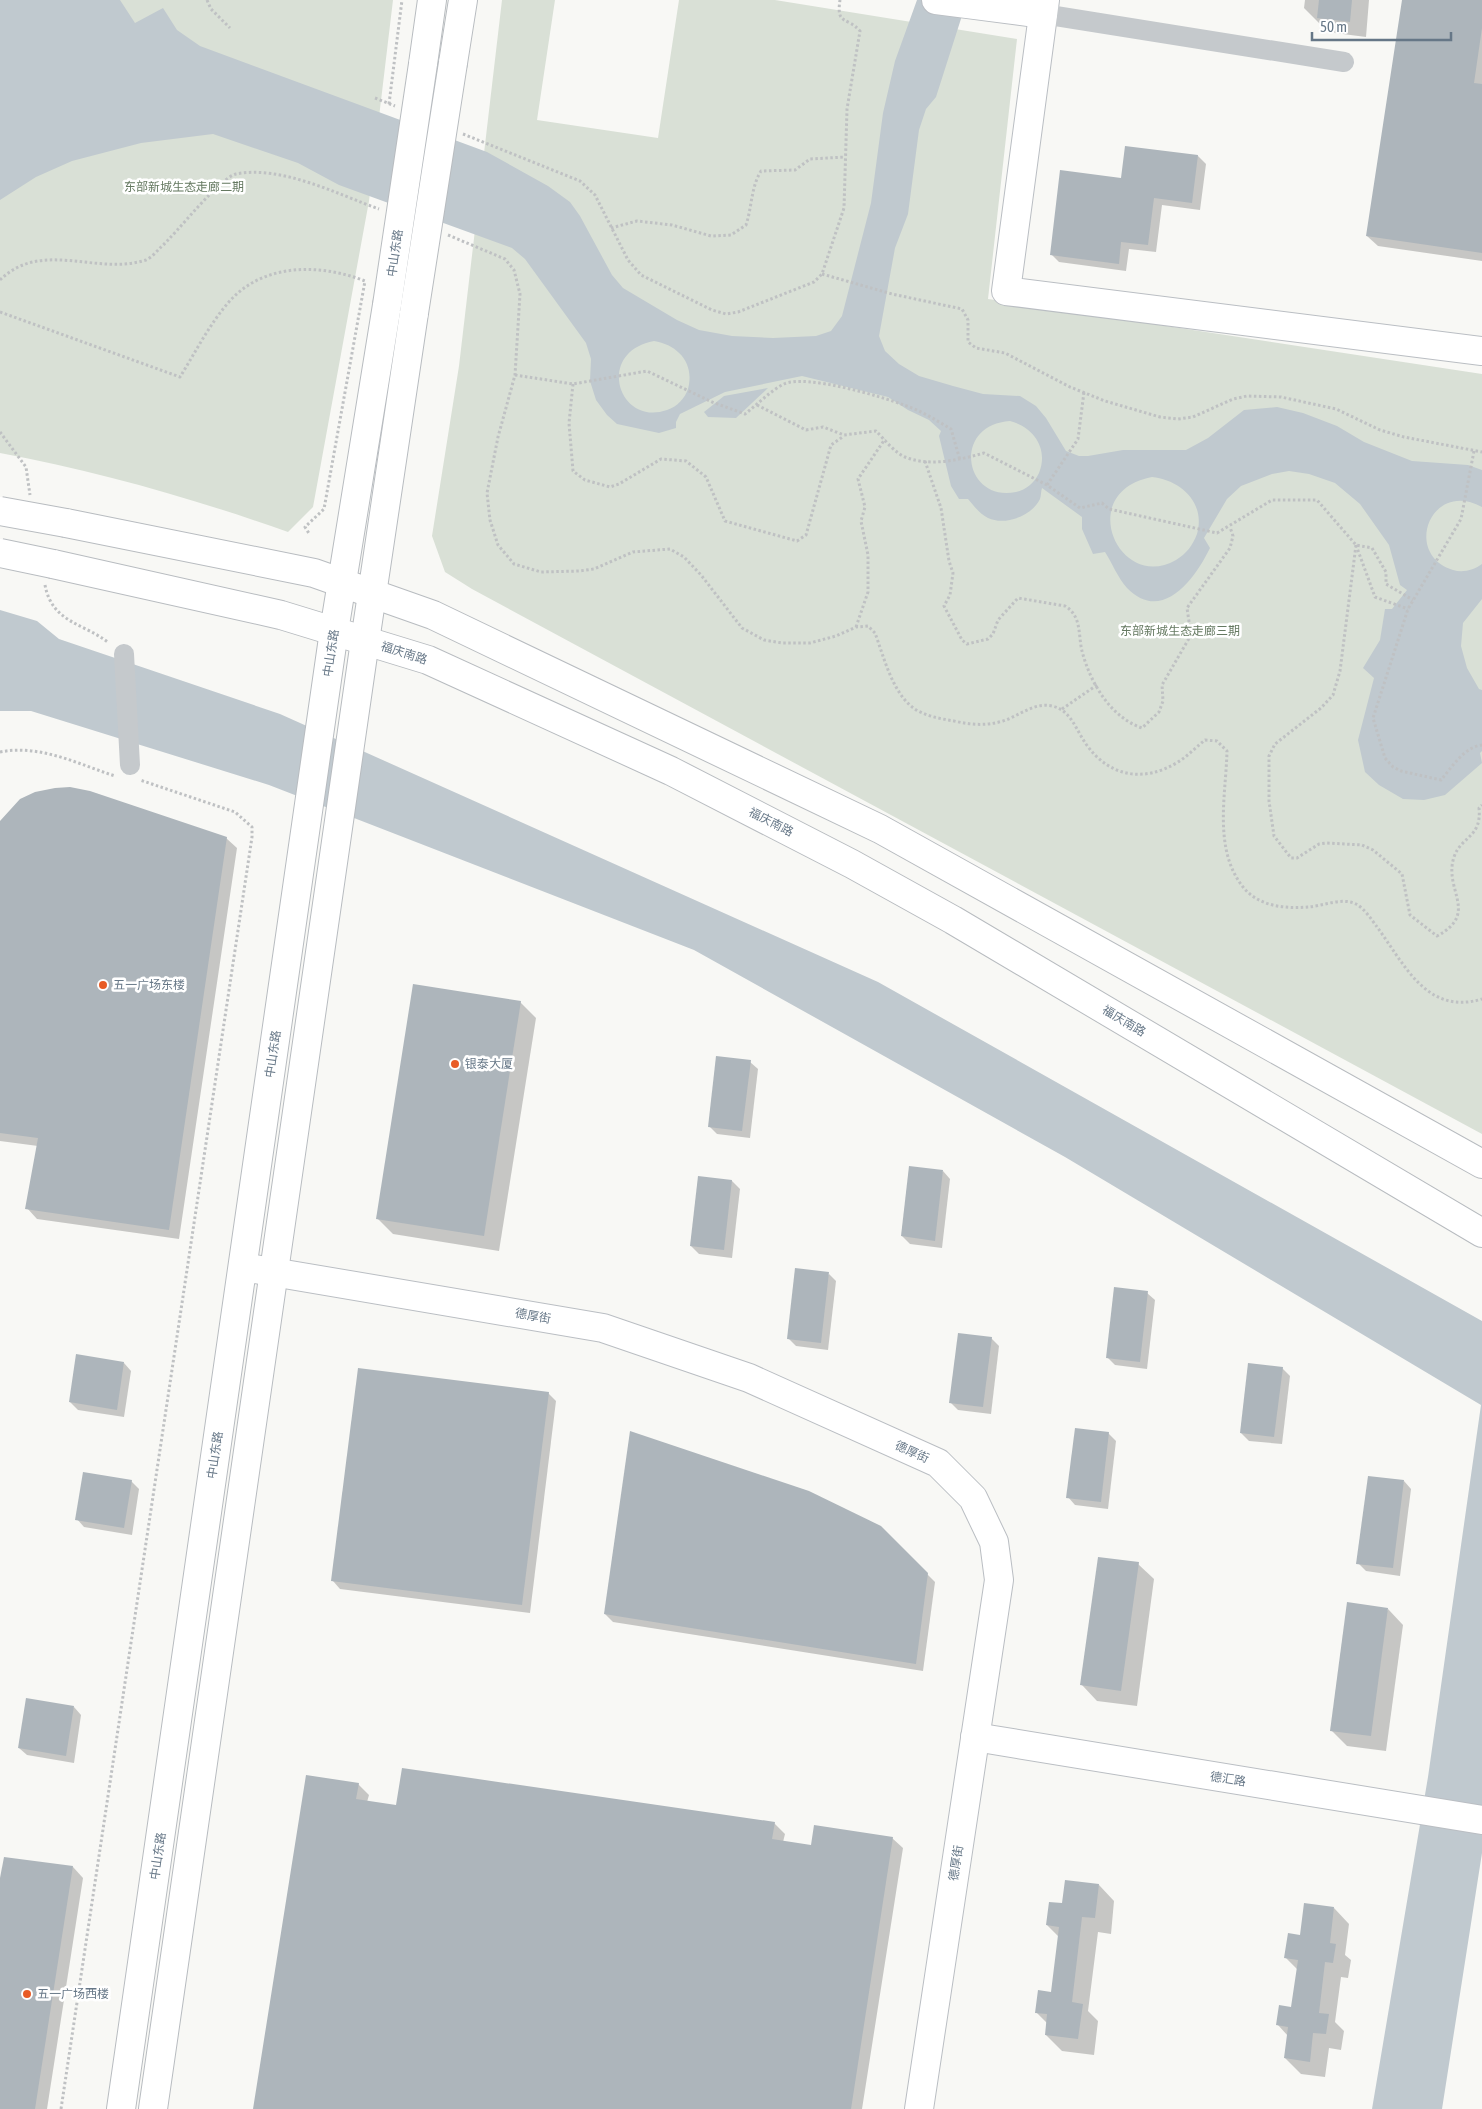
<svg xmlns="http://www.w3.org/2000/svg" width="1482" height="2109" viewBox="0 0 1482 2109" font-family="'Asap Condensed','Noto Sans SC',sans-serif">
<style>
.green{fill:#d9e0d6}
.water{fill:#c0c9cf;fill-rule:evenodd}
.shadow{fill:#0003}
.building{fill:#adb5bb}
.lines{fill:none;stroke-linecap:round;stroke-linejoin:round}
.secondary-casing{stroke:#babec3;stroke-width:30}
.primary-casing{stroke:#b8bcc0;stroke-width:30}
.path{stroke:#bfc1c3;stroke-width:3;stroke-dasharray:2.5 2.5;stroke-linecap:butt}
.street{stroke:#c5c9cc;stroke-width:20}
.secondary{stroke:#fff;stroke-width:28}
.primary{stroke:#fff;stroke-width:28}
.primary-bridge-casing{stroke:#b8bcc0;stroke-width:30;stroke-linecap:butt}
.primary-bridge{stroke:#fff;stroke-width:28}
.poi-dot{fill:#e85b25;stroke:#fff;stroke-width:2}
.labels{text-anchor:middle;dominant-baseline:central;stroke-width:5;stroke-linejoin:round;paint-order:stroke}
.park-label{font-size:12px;fill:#657961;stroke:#fff}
.street-label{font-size:12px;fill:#667787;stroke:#fff}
.poi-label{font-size:12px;fill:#667787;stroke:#fff;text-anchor:start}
</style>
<rect width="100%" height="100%" fill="#f8f8f5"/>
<g class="green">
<path d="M 0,0 L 393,0 L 369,201 L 313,507 L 288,532 C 195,499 97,471 0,453 Z"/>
<polygon points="502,0 555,0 537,120 658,138 679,0 775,0 1017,39 988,299 1482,374 1482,1134 472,589 445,572 432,536 459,366"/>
</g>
<g class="water">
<path d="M 0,0 L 120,0 L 135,23 L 163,8 L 177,30 L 200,46 L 487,152 L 548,186 L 570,202 L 580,216 L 612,275 L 623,288 L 677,320 L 699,330 L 732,336 L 773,338 L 816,336 L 831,331 L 842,316 L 871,203 L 883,113 L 895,61 L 917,0 L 967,0 L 936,97 L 926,109 L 919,130 L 908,214 L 895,248 L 879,336 L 885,351 L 899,364 L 919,376 L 953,386 L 983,394 L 1020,396 L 1036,406 L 1046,418 L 1066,451 L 1079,456 L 1088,456 L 1123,450 L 1186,450 L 1208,438 L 1244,410 L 1277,407 L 1303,413 L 1337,426 L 1364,442 L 1412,461 L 1468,465 L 1482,470 L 1482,507 C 1431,479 1402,554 1453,570 C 1463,573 1474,570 1482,564 L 1482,599 L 1463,623 L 1461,646 L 1467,668 L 1479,689 L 1482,690 L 1482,751 L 1480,753 L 1482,763 L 1445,795 L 1424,800 L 1403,799 L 1379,785 L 1365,772 L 1358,740 L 1374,678 L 1363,668 L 1380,640 L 1385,609 L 1392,609 L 1407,590 L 1400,585 L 1389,545 L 1360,504 L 1335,483 L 1309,474 L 1289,471 L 1272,474 L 1241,486 L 1227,499 L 1204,538 L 1210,548 C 1195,579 1162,624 1127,588 C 1118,578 1112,563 1105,552 L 1093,554 L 1082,529 L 1082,517 L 1042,488 C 1041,491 1041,496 1040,499 C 1032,516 1005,526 988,518 C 980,514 973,505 968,499 L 959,499 L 951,486 L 939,436 L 941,431 L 929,420 L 908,410 L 888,397 L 802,376 L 725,392 L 680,414 L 676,422 L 676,428 L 659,433 L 617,424 L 607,415 L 596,400 L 590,381 L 591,359 L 586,343 L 525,259 L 512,248 L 339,185 L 298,163 L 213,134 L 141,143 L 72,161 L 36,177 L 0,200 ZM 654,341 C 678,345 695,363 688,389 C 685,398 677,407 667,410 C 618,427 595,352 654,341 ZM 1010,421 C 1033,427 1049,448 1039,473 C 1035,482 1026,490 1016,492 C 964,503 951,425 1010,421 ZM 1152,477 C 1180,480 1206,502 1197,534 C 1193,545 1186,554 1176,560 C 1119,593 1074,492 1152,477 Z"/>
<polygon points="768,388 736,418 708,417 704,412 724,396"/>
<polygon points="0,610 37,621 59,639 280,714 878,982 1482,1321 1482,1853 1442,2109 1372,2109 1428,1777 1481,1405 1065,1157 694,950 269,785 31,711 0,711"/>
</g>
<g class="shadow">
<polygon points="1305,0 1369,0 1366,37 1335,33 1326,24 1320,24 1304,8"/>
<polygon points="1403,0 1482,0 1482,261 1378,246 1367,236"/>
<polygon points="1198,156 1206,164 1200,210 1162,205 1156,252 1129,249 1126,271 1059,262 1051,254 1122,179"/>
<polygon points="0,823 226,838 237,848 179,1239 37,1219 27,1208 38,1146 0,1141"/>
<polygon points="520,1002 536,1018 499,1251 393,1234 377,1218"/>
<polygon points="750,1062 758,1069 750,1138 717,1134 709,1126"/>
<polygon points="943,1171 950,1179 942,1248 910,1244 902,1236"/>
<polygon points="699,1177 732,1181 740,1189 732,1258 699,1254 691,1246"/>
<polygon points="829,1274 836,1281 828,1350 796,1346 788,1338"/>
<polygon points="1147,1293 1155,1300 1147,1369 1115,1365 1107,1357"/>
<polygon points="991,1338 999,1346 991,1414 958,1410 951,1403"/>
<polygon points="124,1363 131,1371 124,1417 78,1410 70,1402"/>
<polygon points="1282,1368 1290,1376 1282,1444 1249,1441 1241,1433"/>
<polygon points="548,1393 556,1401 530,1613 340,1589 333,1581"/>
<polygon points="1108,1433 1116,1441 1108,1509 1075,1505 1068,1497"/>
<polygon points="131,1481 139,1489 132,1535 84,1527 77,1519"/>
<polygon points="1404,1481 1411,1489 1400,1576 1366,1571 1358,1563"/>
<polygon points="880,1527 935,1582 923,1671 613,1622 605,1614"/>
<polygon points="1138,1564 1154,1579 1137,1706 1097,1701 1082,1685"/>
<polygon points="1388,1609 1403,1625 1386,1751 1347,1746 1331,1730"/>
<polygon points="74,1707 81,1715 74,1763 27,1755 19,1748"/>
<polygon points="358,1784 369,1795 367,1802 398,1806 774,1823 785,1834 783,1842 812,1846 892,1838 903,1848 862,2109 255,2109"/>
<polygon points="73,1867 83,1878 47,2109 0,2109 0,1886"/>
<polygon points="1099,1885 1114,1901 1111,1934 1098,1932 1088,2011 1098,2021 1094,2055 1062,2051 1046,2035 1047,2023 1036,2012 1053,1993 1059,1937 1047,1925 1064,1905"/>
<polygon points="1334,1908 1349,1924 1345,1955 1351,1960 1348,1978 1341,1977 1335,2022 1344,2031 1341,2050 1329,2048 1325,2077 1301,2074 1285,2058 1288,2036 1278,2025 1293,2008 1298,1970 1286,1958 1301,1936"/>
</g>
<g class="building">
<polygon points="1319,0 1352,0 1350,22 1317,18"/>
<polygon points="1402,0 1482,0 1482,28 1474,83 1482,84 1482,253 1366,236"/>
<polygon points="1125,146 1198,155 1192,203 1154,198 1148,245 1121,242 1119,264 1050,255 1060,170 1121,178"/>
<polygon points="70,787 90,791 227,837 169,1230 25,1209 38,1138 0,1133 0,821 20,799 35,792 55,788"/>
<polygon points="413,984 521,1001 484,1236 376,1219"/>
<polygon points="716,1056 751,1060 742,1131 708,1127"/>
<polygon points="909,1166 943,1170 935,1241 901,1236"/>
<polygon points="698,1176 732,1180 724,1250 690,1246"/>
<polygon points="795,1268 829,1272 821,1343 787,1339"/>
<polygon points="1114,1287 1148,1291 1140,1362 1106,1358"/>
<polygon points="958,1333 992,1337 983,1407 949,1403"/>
<polygon points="76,1354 124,1362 117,1410 69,1402"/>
<polygon points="1248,1363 1283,1367 1274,1437 1240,1433"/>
<polygon points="358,1368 549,1392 522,1605 331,1581"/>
<polygon points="1075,1428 1109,1432 1101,1502 1066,1498"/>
<polygon points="630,1431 809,1491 881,1526 928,1573 916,1664 604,1614"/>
<polygon points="83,1472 132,1480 124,1528 75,1520"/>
<polygon points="1368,1476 1404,1480 1393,1568 1356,1564"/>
<polygon points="1098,1557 1139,1562 1121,1691 1080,1685"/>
<polygon points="1347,1602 1388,1608 1371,1736 1330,1731"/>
<polygon points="26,1698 74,1706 66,1756 18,1748"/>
<polygon points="402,1768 775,1822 772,1839 811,1845 814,1825 893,1837 851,2109 253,2109 306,1775 359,1783 356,1799 396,1805"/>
<polygon points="4,1857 73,1866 35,2109 0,2109 0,1878"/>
<polygon points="1065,1880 1099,1884 1095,1918 1082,1917 1072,2002 1083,2004 1078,2039 1045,2035 1047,2014 1035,2013 1038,1990 1051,1992 1059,1927 1046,1925 1049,1902 1062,1903"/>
<polygon points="1304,1903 1334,1907 1330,1943 1336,1944 1333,1963 1325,1962 1319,2013 1329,2014 1326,2034 1313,2033 1310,2062 1284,2058 1288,2027 1276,2025 1279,2005 1291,2007 1298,1960 1284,1958 1288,1933 1300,1935"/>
</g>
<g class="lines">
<g class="secondary-casing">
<g id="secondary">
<polyline points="936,0 1043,14"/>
<polyline points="1045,0 1006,291 1482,351"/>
<polyline points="243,1267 603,1328 749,1378 938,1463 973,1498 994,1542 999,1580 919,2109"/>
<polyline points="975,1737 1482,1820"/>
</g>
</g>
<g class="primary-casing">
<g id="primary">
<polyline points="453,63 463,0"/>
<polyline points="423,64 432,0"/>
<polyline points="66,523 314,573 433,615 880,829 1482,1164"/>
<polyline points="53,564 281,615 428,660 671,771 852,864 953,920 1482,1233"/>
<polyline points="121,2109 334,631 387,305"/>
<polyline points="153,2109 365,641 414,313"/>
</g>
</g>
<g class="path">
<polyline points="207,0 211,9 230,28"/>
<polyline points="375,98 395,106"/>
<polyline points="389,104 402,0"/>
<path d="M 463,134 L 580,181 L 595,195 L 628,260 L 641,275 L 712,310 L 726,314 L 738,312 L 814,282 L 822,274 L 844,208 L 847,109 L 860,31 C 847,16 836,26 840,0"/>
<path d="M 611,228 L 637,221 L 672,225 L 711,236 L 731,235 L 746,225 C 752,207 751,187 761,171 L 795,170 L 810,159 L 845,157"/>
<path d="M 448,235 L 505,259 L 514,270 L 520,294 L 515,375 L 498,437 L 487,493 L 490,520 L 498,545 L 514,564 L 541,572 L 579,571 L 594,569 L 633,552 L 670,549 L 684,557 L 701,575 L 742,628 L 764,640 L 782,643 L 810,643 L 836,636 L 856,627 L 868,626 L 875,633 C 884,657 893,697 918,711 C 930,717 942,719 954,721 C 971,725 986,726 1003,721 C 1019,716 1034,702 1052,706 C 1071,710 1076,730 1086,744 C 1109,777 1144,783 1178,762 C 1188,756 1196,747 1205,740 L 1217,741 L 1227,751 C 1226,795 1213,849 1243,887 C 1258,906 1284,909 1308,907 C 1323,906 1342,897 1356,904 C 1364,908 1372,920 1377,927 C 1404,963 1426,1016 1482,999"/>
<polyline points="822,274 892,294 962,309 968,320 968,342 976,348 1005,353 1070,387 1105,401 1160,417 1178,419 1193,417 1233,399 1247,396 1281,397 1336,409 1380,430 1404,437 1482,452"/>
<path d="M 0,280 C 42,239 96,276 146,260 C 151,258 156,252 160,248 C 177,233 219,178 236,174 C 281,165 337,194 379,209"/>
<path d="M 0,312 L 180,377 C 195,353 209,325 228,303 C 262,263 319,263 365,281 L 324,509 L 305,527 L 310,535"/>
<path d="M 515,375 L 573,384 L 647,371 L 712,402 L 745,414 C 758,404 770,391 784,384 C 806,374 880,396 904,405 C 920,410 936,420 951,429 L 960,460"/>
<polyline points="573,384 569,423 573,471 585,480 610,487 619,484 661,459 686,461 706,477 725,521 797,541 806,535 831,445 844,436"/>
<path d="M 757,405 L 806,430 L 823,427 L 844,435 L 876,431 C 884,439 895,453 905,457 C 930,467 959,460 984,453 L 1047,485 L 1080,508 L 1102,503 L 1109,509 L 1217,533 L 1272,500 L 1317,500 L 1356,545 L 1372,548 L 1386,572 L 1386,584 L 1413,600"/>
<polyline points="0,432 26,467 30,495"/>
<path d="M 1474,451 L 1461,519 L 1408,609 L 1373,718 L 1385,758 L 1393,767 L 1401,771 L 1441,780 C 1452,767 1464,747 1482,745"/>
<path d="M 925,461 L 941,508 L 949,561 L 953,573 L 950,595 L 944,606 L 962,640 L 967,644 L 988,639 L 993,634 L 998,620 L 1018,598 L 1065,606 C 1082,616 1078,635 1082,651 C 1090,682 1110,717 1142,728 L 1159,712 L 1163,701 L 1162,685 L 1191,635 L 1187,608 L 1230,548 L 1233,536 L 1230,527"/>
<polyline points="1047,485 1078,439 1084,392"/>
<path d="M 1356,545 L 1340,671 L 1333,695 L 1321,708 L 1275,744 L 1269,756 L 1269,801 L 1274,836 L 1291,858 L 1297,858 L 1319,844 L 1327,843 L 1362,845 L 1373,850 L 1402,874 L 1410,915 L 1437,936 C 1480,913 1443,890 1454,857 C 1461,836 1482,838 1479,808 L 1482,805"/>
<polyline points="1356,545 1375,597 1408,609"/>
<path d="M 45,585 C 52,623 84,623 109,643"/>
<polyline points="856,627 868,592 868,555 861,521 865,507 858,479 885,439"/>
<polyline points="1062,709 1097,685"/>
<path d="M 0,752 C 40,744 78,764 115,776"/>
<polyline points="61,2109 252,837 252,827 235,812 140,780"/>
</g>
<g class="street">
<polyline points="1043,14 1344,62"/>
<polyline points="124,654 130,765"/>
</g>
<use href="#secondary" class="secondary"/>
<use href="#primary" class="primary"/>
<g class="primary-bridge-casing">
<g id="primary-bridge">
<polyline points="387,305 423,64"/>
<polyline points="414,313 453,63"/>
<polyline points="0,511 66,523"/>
<polyline points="0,553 53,564"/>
</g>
</g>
<use href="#primary-bridge" class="primary-bridge"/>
</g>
<g class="poi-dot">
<circle cx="103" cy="985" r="5"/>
<circle cx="455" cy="1064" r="5"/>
<circle cx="27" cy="1994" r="5"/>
</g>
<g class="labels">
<g class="park-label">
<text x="184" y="187">东部新城生态走廊二期</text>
<text x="1180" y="631">东部新城生态走廊三期</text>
</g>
<g class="street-label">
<text transform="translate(395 253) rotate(-82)">中山东路</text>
<text transform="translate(331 653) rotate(-82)">中山东路</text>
<text transform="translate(404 653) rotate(18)">福庆南路</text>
<text transform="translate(771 822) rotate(27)">福庆南路</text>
<text transform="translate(1124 1021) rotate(31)">福庆南路</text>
<text transform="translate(273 1054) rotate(-82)">中山东路</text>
<text transform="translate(533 1316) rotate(10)">德厚街</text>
<text transform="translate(912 1452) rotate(24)">德厚街</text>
<text transform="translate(215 1455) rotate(-82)">中山东路</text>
<text transform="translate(1228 1779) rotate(9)">德汇路</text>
<text transform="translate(158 1856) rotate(-82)">中山东路</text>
<text transform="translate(956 1863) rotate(-81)">德厚街</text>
</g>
<g class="poi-label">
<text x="113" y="985">五一广场东楼</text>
<text x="465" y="1064">银泰大厦</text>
<text x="37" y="1994">五一广场西楼</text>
</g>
</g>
<path d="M1312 32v8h139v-8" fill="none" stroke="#667787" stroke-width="2.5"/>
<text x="1320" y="32" font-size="15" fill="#667787" stroke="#ffffff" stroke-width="4" paint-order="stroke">50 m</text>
</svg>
